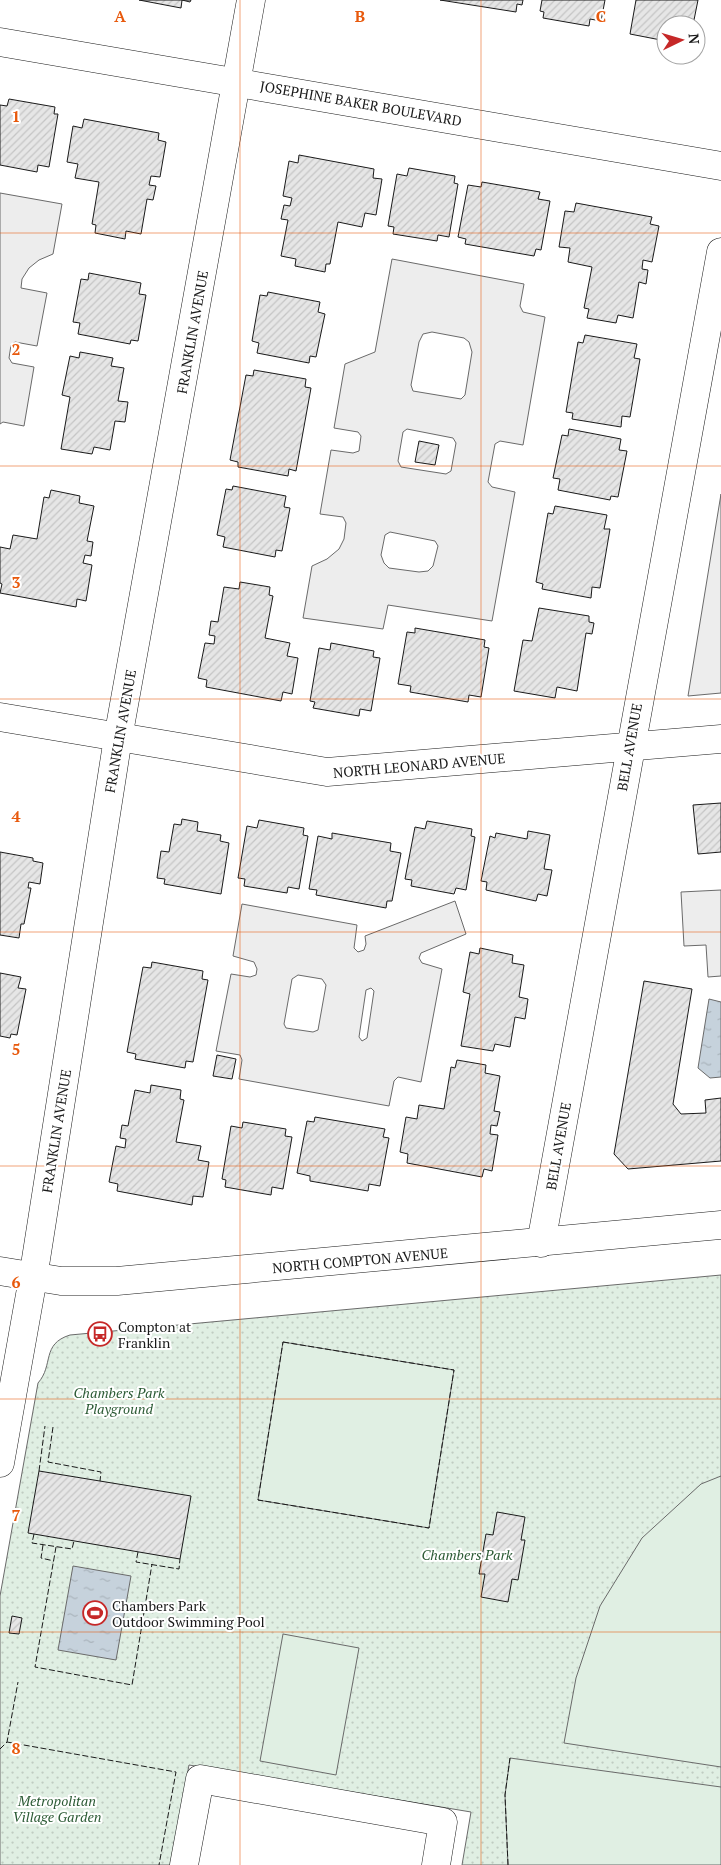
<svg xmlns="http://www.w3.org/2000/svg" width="721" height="1865" viewBox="0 0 721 1865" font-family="'PT Serif',serif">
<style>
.green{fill:url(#green-dots);stroke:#6a6a6a}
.pitch{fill:#e0efe3;stroke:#6a6a6a}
.parking{fill:#ededed;stroke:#6a6a6a;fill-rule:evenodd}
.water{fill:url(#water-ripples);stroke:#6a6a6a}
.building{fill:url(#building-hatch);stroke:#1a1a1a}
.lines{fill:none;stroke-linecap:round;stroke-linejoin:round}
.minor-casing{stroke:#1a1a1a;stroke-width:29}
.major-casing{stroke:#1a1a1a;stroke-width:29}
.minor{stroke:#fff;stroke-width:28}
.major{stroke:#fff;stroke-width:28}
.fence{stroke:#1a1a1a;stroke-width:1;stroke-dasharray:6 2.5;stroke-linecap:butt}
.grid{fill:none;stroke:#e8590c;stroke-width:1;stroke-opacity:0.55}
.labels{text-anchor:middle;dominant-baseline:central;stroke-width:4;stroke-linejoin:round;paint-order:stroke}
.street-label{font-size:14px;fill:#1a1a1a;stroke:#fff}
.poi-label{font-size:14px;fill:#1a1a1a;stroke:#fff;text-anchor:start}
.park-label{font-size:14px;font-style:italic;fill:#2b5a34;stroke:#fff}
.grid-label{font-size:16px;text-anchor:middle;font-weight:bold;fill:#e8590c;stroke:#fff;stroke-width:4;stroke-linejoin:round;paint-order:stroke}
</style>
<defs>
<pattern id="green-dots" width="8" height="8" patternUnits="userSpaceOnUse" patternTransform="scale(1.25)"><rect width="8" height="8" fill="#e0efe3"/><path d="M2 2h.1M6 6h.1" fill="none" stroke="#c0ccc2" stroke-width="1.8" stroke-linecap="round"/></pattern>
<pattern id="water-ripples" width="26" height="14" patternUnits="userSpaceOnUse" patternTransform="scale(1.25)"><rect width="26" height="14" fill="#c6d2dc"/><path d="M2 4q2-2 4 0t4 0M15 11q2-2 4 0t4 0" fill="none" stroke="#aab4bc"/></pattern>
<pattern id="building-hatch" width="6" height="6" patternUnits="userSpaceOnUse" patternTransform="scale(1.25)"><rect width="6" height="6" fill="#e6e6e6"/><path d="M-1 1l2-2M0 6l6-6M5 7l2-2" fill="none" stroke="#c5c5c5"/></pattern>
</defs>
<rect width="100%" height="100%" fill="#fff"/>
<path class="green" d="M 721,1275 L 721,1865 L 462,1865 L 471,1812 L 189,1765 L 171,1865 L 0,1865 L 0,1596 L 38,1383 C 54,1365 41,1344 70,1335 Z"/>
<g class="pitch">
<polygon points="283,1342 454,1370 429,1528 258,1500"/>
<polygon points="721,1476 721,1767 564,1743 576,1678 600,1606 642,1538 701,1484"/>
<polygon points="283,1634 359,1648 336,1775 260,1761"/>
<polygon points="510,1758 721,1787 721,1865 508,1865 505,1795"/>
</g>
<g class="parking">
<polygon points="0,193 62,204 53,254 39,260 29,268 22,279 21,288 47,293 37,346 15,342 11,345 9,358 12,363 34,367 24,426 3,422 0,424"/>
<path d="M 392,259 L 524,284 L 520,306 L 523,312 L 545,317 L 523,445 L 500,441 L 495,444 L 488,482 L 492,487 L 515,492 L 492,621 L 388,605 L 383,629 L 303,618 L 312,566 L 327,559 L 339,549 L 344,539 L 346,523 L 343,517 L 320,514 L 331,450 L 353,453 L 359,451 L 361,436 L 358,432 L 334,428 L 345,364 L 375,352 ZM 432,332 L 464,338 L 469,342 L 472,352 L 465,395 L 461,399 L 413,391 L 411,385 L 419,342 L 423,334 ZM 407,429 L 453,438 L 456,443 L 451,471 L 446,474 L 401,467 L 398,461 L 403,432 ZM 390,532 L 435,541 L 438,546 L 433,566 L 428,571 L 419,572 L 389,568 L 384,563 L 381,555 L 385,535 Z"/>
<polygon points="721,494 721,693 688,696"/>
<polygon points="721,890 721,976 708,977 706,945 684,946 681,892"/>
<path d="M 455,901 L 466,934 L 421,953 L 419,958 L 422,963 L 442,969 L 421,1082 L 398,1077 L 394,1081 L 389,1106 L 239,1079 L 242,1060 L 240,1055 L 216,1051 L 231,974 L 250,977 L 256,975 L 257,969 L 254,962 L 233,956 L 242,904 L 357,925 L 354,948 L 358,952 L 364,950 L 366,944 L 365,936 ZM 298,975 L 322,979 L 326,985 L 318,1030 L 313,1032 L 286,1028 L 284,1024 L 292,979 ZM 371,988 L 374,991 L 367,1038 L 362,1041 L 359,1037 L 366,990 Z"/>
</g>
<g class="water">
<polygon points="709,999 721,1002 721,1077 710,1078 698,1068"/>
<polygon points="73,1566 131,1576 116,1660 58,1650"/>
</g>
<g class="building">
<polygon points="139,0 191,0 190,2 182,0 181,8"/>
<polygon points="440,0 523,0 522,5 517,4 516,12"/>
<polygon points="542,0 605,0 601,21 590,19 589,26 543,18 544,12 540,11"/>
<polygon points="636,0 698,0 693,25 666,25 666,41 630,34"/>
<polygon points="9,99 55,107 54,114 58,114 49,167 38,165 37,172 0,165 0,105 7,106"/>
<polygon points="84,119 159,133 158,140 166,142 160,177 151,176 149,185 156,186 153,200 147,199 141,234 126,231 125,239 95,233 96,225 92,224 99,182 75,178 78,164 67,162 73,126 82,128"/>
<polygon points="299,155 374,169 373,178 382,179 376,215 365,213 362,227 338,222 330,264 326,264 325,272 295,266 296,259 281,256 288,220 281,219 284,205 290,206 292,198 283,196 289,161 298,163"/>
<polygon points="409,168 455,176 454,183 458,184 449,237 438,235 437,241 393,234 394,227 388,226 397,174 407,176"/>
<polygon points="482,182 540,192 538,199 550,201 541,250 536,249 534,256 465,244 466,239 458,237 468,185 481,187"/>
<polygon points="576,203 652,217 650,224 659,226 652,262 643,260 642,269 648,270 646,284 639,282 633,318 618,315 616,323 587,318 589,309 584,308 592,267 568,262 570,248 559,247 565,211 574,212"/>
<polygon points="89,273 141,283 139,294 146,295 138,341 131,340 130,344 78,334 80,323 73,322 81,279 88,280"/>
<polygon points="268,292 320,302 318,312 325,314 316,357 310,356 309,363 257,353 259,343 252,341 260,295 267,296"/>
<polygon points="585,335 637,344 634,358 640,359 630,417 622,416 621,427 572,419 573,413 566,412 578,342 583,343"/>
<polygon points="80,352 113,358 111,366 124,368 118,401 128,402 125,422 115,421 110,450 94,447 92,454 61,449 70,397 62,395 70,356 79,358"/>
<polygon points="254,370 306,379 305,387 311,388 296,471 289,469 288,476 238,467 238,462 230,460 246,375 253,376"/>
<polygon points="569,429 621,439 619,450 627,451 618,497 611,496 610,500 558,490 560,479 553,478 562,435 568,436"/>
<polygon points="419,441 439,445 435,465 415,462"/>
<polygon points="233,486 286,496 284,507 290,508 282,551 276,550 275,557 223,547 225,537 217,535 226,489 232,490"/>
<polygon points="51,490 80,496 79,503 94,506 87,541 93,542 91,556 85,555 83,563 92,565 86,601 77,599 76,607 0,593 2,584 0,583 0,547 10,549 13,535 37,539 44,497 49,498"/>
<polygon points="555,506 607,515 604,529 610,529 600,588 592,587 591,598 542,589 543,584 536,582 548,513 553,514"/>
<polygon points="240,582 270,587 269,595 273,596 265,638 290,643 287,656 298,658 292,694 283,692 281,701 206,687 207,680 198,678 205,643 214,644 215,636 209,635 211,621 218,622 224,587 239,589"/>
<polygon points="539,608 589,616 589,622 594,623 592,634 586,633 577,691 557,687 555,698 514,691 523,640 532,641"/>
<polygon points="415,628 485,640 484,647 489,648 481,697 469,695 468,702 410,692 411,686 398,684 407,632 415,633"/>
<polygon points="331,643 374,651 373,657 380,658 371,711 360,709 359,716 313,708 315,702 310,701 319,648 330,650"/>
<polygon points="721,803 721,852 698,854 693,805"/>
<polygon points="182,819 198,822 197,831 221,835 220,841 229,843 221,894 164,884 165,879 157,878 161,851 169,852 174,824 181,825"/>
<polygon points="259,820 304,828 303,835 308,836 299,889 288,887 287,893 244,886 245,879 238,878 247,826 257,828"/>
<polygon points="427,821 472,829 471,836 475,837 466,890 456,888 454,894 411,886 412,880 405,879 415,827 425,829"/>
<polygon points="528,831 550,835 544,869 552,870 547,896 538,894 536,901 486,890 487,882 481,881 490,836 495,838 496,833 527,839"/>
<polygon points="332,833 391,843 390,851 401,853 392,901 387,901 386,908 316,895 317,890 309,889 318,836 332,839"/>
<polygon points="0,852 33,858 33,861 43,863 40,884 29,882 28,888 31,888 24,924 21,924 19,938 0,935"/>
<polygon points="480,948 513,955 512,963 524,965 519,997 528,999 525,1019 515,1017 510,1047 495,1044 493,1051 461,1046 470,994 463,992 470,952 479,954"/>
<polygon points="152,962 203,971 202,979 208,980 193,1062 186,1061 185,1068 135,1059 136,1054 127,1052 143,967 151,968"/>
<polygon points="0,973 21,977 18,988 26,989 17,1035 11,1034 10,1038 0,1036"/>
<polygon points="644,981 692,989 673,1104 681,1114 706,1113 705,1100 721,1098 721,1161 628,1169 614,1154"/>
<polygon points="217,1055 236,1059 232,1079 213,1076"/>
<polygon points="457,1060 486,1065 485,1073 500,1076 494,1111 500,1112 497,1126 491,1125 490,1134 498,1135 492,1171 484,1169 482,1177 407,1163 408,1154 400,1152 406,1117 417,1119 419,1105 444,1109 451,1067 455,1068"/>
<polygon points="151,1085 181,1090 180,1099 184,1100 176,1142 201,1146 198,1160 209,1162 203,1197 193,1196 192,1205 117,1191 118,1184 109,1182 116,1146 125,1148 126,1139 120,1138 122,1125 128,1126 135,1090 150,1093"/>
<polygon points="315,1117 385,1129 383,1137 389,1138 380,1186 369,1184 368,1191 310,1181 310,1176 297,1173 307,1121 314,1122"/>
<polygon points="243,1122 286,1129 285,1136 292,1137 283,1189 272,1187 271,1195 225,1187 226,1180 222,1179 231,1126 242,1128"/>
<polygon points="39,1471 191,1496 180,1559 28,1533"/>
<polygon points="497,1512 525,1517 521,1540 525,1540 518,1580 512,1579 508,1602 481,1597 485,1574 479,1574 486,1534 493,1535"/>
<polygon points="12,1616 22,1618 19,1634 9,1633"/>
</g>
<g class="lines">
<g class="minor-casing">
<g id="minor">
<polyline points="0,42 721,166"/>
<polyline points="0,717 327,772 721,739"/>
<polyline points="541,1243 721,252"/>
<polyline points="0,1463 33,1278 118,738 251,0"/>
<polyline points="184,1865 200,1779 443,1822 436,1865"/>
</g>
</g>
<g class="major-casing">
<polyline id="major" points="0,1271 61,1281 117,1281 721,1225"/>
</g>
<use href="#minor" class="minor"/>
<use href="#major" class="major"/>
<g class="fence">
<polygon points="283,1342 454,1370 429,1528 258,1500"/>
<polyline points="53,1427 48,1462 101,1472 100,1481"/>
<polyline points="39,1471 45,1426"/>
<polyline points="34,1534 32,1543 72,1549 74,1541"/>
<polyline points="43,1545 41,1558 54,1561"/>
<polyline points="56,1547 35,1667 132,1685 152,1564"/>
<polyline points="138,1552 136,1562 179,1569 180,1559"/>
<polyline points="7,1742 176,1772 159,1865"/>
<polyline points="0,1749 7,1742 18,1682"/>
<polyline points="508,1865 505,1795 510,1758"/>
</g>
</g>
<path class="grid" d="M 240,0 L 240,1865M 481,0 L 481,1865M 0,233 L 721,233M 0,466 L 721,466M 0,699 L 721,699M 0,932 L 721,932M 0,1166 L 721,1166M 0,1399 L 721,1399M 0,1632 L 721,1632"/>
<defs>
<g id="bus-ring" transform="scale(1.25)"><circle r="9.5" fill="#fff" stroke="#c62828" stroke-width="1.5"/><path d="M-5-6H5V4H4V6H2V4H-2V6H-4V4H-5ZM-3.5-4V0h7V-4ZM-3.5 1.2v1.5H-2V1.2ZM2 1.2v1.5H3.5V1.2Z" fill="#c62828"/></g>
<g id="stadium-ring" transform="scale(1.25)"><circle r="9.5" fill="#fff" stroke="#c62828" stroke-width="1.5"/><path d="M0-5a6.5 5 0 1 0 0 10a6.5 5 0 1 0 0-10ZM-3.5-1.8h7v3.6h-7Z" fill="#c62828"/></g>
</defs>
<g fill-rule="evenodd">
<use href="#bus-ring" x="100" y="1334"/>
<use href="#stadium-ring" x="95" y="1613"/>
</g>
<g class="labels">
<g class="street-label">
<text transform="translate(361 103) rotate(10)">JOSEPHINE BAKER BOULEVARD</text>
<text transform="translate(192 332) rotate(-80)">FRANKLIN AVENUE</text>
<text transform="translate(120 731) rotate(-80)">FRANKLIN AVENUE</text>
<text transform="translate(629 747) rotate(-80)">BELL AVENUE</text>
<text transform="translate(419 765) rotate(-5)">NORTH LEONARD AVENUE</text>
<text transform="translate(56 1131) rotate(-81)">FRANKLIN AVENUE</text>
<text transform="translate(558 1146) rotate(-80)">BELL AVENUE</text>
<text transform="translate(360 1260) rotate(-5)">NORTH COMPTON AVENUE</text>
</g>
<g class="poi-label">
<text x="118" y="1326">Compton at<tspan x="118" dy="16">Franklin</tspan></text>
<text x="112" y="1605">Chambers Park<tspan x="112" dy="16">Outdoor Swimming Pool</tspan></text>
</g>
<g class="park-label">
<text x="119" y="1392">Chambers Park<tspan x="119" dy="16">Playground</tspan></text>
<text x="467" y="1554">Chambers Park</text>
<text x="57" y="1800">Metropolitan<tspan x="57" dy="16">Village Garden</tspan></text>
</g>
</g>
<g class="grid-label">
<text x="120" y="22">A</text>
<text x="360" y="22">B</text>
<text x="601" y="22">C</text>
<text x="16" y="122">1</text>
<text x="16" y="355">2</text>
<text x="16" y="588">3</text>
<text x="16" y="822">4</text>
<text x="16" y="1055">5</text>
<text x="16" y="1288">6</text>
<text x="16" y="1521">7</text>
<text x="16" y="1754">8</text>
</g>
<g transform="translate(681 40) rotate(85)"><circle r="24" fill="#ffffff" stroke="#a3a3a3"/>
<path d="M0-4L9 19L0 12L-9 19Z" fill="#c62828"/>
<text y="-8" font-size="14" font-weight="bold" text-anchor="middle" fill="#1a1a1a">N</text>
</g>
</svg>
